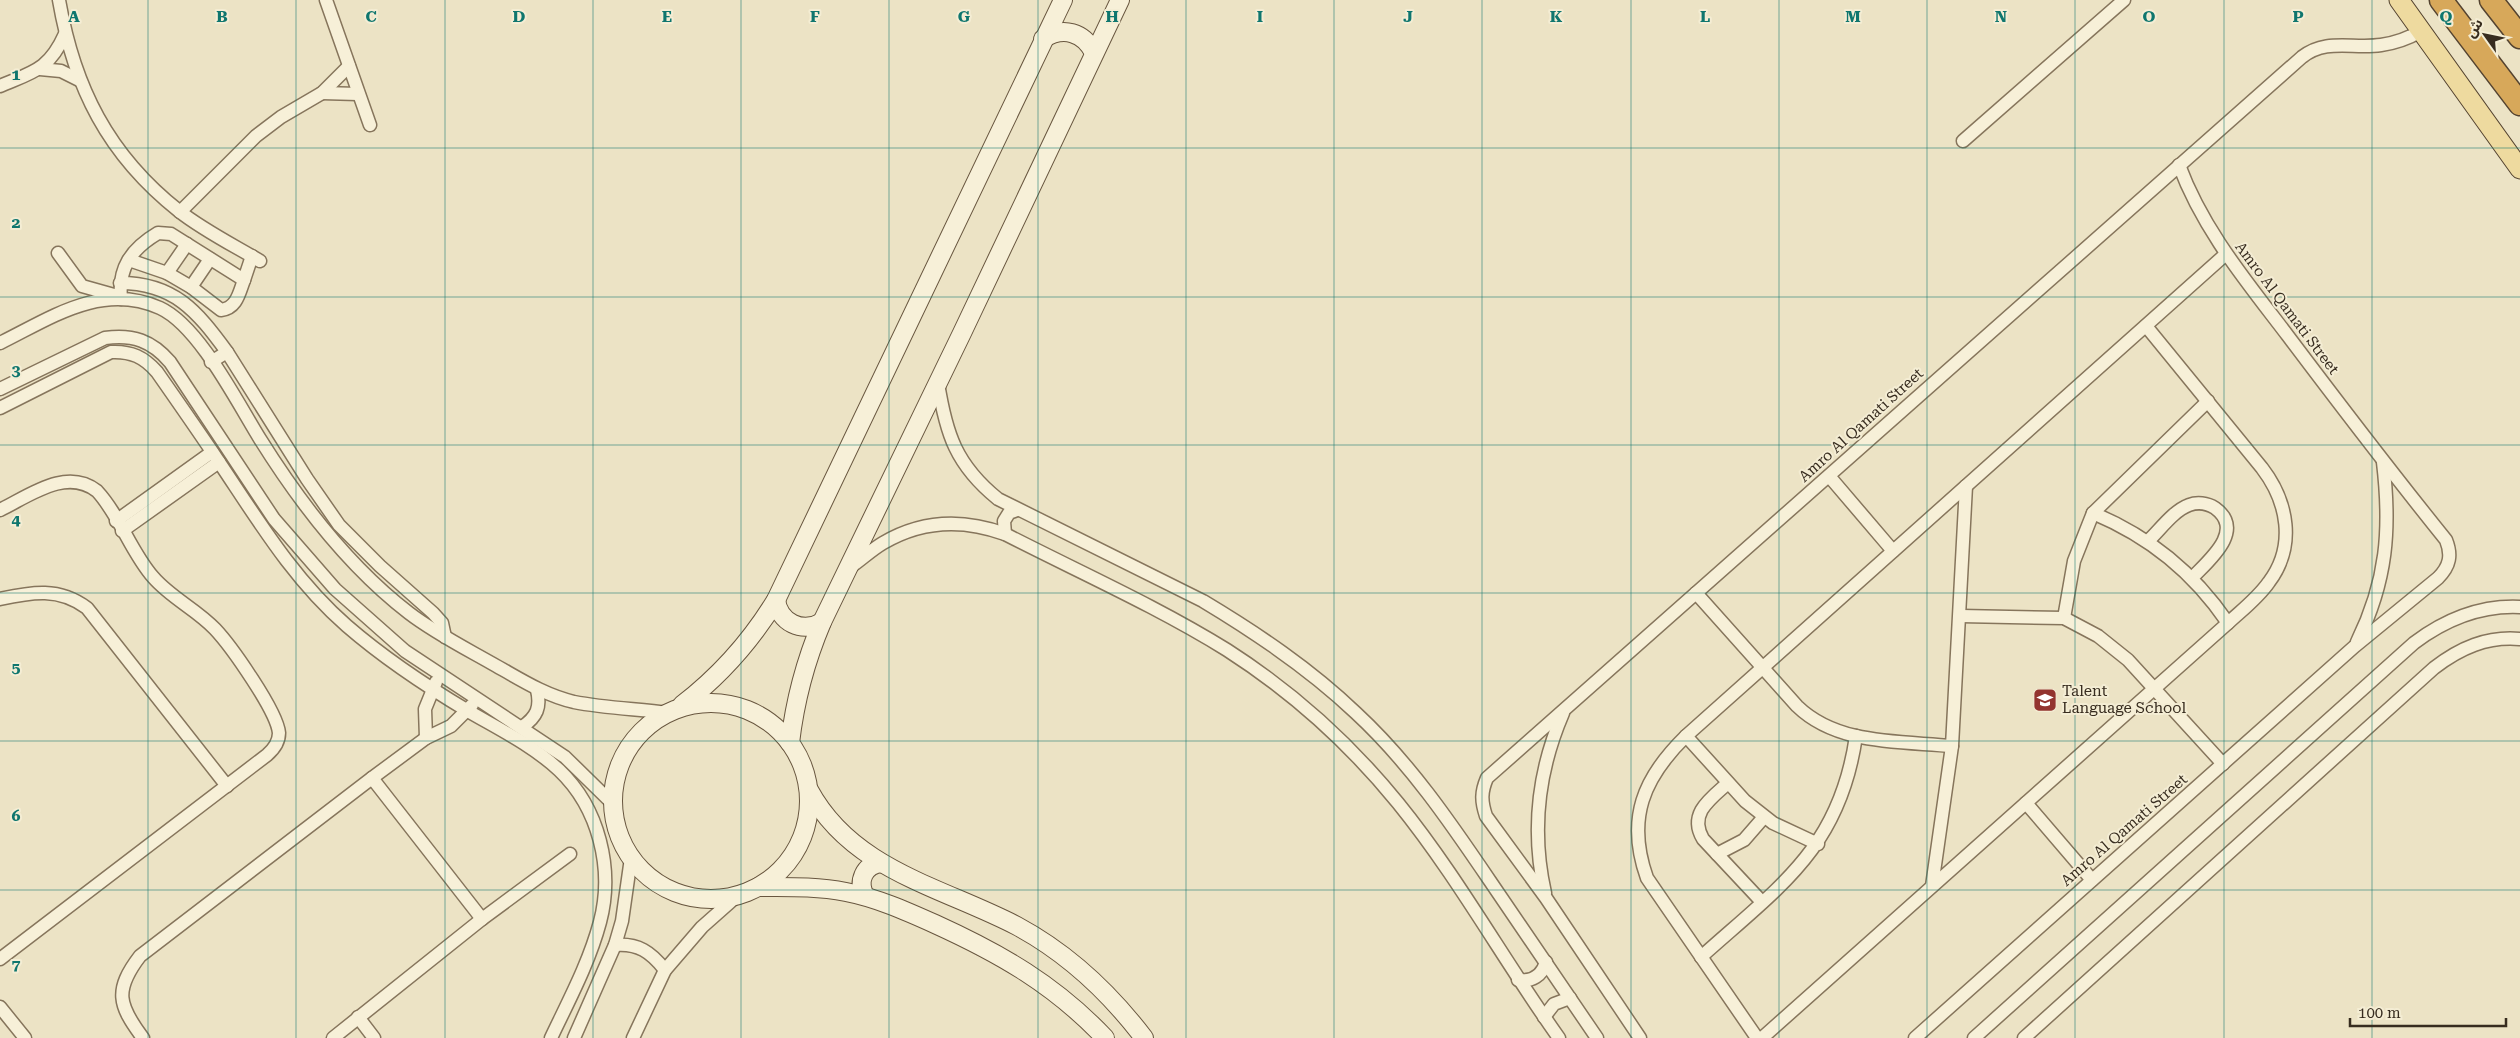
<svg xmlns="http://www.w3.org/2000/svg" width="2520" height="1038" viewBox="0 0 2520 1038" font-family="'Roboto Serif','Noto Sans Arabic',serif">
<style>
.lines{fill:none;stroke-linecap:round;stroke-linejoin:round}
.street-casing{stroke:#86755c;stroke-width:15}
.secondary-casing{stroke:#68563f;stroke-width:20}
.primary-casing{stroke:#544330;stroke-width:21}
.highway-casing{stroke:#544330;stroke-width:25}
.street{stroke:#f7f0d8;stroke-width:12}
.secondary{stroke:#f7f0d8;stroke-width:18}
.primary{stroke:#eeda9f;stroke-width:19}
.highway{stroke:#d7a85a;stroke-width:22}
.grid{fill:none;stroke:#0f766e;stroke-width:1;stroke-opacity:0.55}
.labels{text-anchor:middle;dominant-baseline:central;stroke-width:4;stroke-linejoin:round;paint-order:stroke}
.street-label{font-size:15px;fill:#372c1f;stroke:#f4edd4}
.poi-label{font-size:15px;fill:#372c1f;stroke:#f4edd4;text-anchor:start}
.grid-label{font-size:16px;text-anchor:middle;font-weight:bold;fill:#0f766e;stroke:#f4edd4;stroke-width:4;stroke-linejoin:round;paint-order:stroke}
</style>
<rect width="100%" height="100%" fill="#ece3c5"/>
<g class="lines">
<g class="street-casing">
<g id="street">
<path d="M 59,0 C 74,87 108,155 179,211 C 203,230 233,245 260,261"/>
<polyline points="326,0 370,125"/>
<polyline points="40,69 61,71 79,80"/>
<path d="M 0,86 C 33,72 49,70 65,34"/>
<polyline points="322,93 358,94"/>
<polyline points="1963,141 2124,0"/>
<polyline points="180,212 256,136 281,117 322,93 349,66"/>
<polyline points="58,253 82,286 114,295"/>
<path d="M 129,260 L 167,273 L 191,287 L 221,310 C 237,308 239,293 244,280"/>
<polyline points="167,273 187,244"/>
<path d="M 120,283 C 174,283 197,311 227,352"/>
<polyline points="191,287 210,259"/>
<path d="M 121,299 C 118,268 131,249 158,233 L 171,234 L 244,280 L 252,256"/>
<path d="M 0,343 C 51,318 101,282 160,308 C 199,326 237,402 260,439 C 300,503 349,567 409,613 C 435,633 465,648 493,664 C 520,679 544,695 574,702 C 605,708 637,709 668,713"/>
<polyline points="211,362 227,352 307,479 339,525 380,566 433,613 442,623 445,637"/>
<path d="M 938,383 C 946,434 956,465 998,499 L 1203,601 C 1258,634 1310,669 1356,713 C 1409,762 1450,822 1490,881 C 1526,934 1562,986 1597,1038"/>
<path d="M 0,389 L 105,338 C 133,334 152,341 170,362 L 274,519 L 335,589 L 405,651 L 565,757 L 613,804"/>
<path d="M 0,408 L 111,352 C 131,351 144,357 157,372 C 178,402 199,432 219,462 C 258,520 293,579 347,626 C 384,658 426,686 468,711 C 499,729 532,745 559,770 C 599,808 614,869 600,922 C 589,963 569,1000 551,1038"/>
<polyline points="1829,476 1893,551"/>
<path d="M 0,510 C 29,496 66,467 97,491 C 120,516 131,552 153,577 C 171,598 196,609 215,629 C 231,646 277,711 279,733 C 279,742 274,749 267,755 L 0,959"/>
<path d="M 2093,513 C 2150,537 2193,572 2228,623"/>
<polyline points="116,521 212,452"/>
<polyline points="122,531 219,462"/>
<polyline points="1005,534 1004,521 1009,513 1017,510"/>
<path d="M 2148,541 C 2160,530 2173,511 2189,505 C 2197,502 2207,503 2215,508 C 2246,531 2208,561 2192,578"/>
<path d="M 849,568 C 861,560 871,550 883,543 C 922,520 964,519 1005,534 C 1079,572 1156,606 1227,650 C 1291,691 1350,744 1398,803 C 1458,877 1504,961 1559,1038"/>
<path d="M 1696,593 L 1797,706 C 1837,745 1899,741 1952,746"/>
<path d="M 0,599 C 32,592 59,587 87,608 L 227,786"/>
<polyline points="1961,616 2064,618 2098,636 2128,660 2223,764"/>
<polyline points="2064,618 2074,561 2093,513 2208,401"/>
<path d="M 2357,642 C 2387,581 2391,529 2383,462"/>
<path d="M 522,727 C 537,717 541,707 537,690"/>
<polyline points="1686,736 1745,801 1773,823 1818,844"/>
<polyline points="426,738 425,709 436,682"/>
<polyline points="372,778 482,919"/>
<path d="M 1728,783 C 1710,799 1688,814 1703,839 L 1762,902"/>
<polyline points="2026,803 2092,880"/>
<polyline points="1717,854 1744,840 1764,817"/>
<polyline points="1932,886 1952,746 1966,486"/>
<path d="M 1545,893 C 1531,831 1538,771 1563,713"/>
<path d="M 615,945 C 638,943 651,952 665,970"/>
<path d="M 1701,957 C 1780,886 1840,848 1856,736"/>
<path d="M 1518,980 C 1532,982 1542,976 1546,962"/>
<polyline points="0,1007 25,1038"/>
<polyline points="358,1017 374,1038"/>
<polyline points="1544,1017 1554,1004 1570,998"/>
<path d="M 143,1038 C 118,1005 114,990 140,956 L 372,778 L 426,738 L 451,726 L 472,705"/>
<polyline points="333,1038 482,919 570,854"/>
<polyline points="574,1038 615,945 622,921 631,858"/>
<polyline points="633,1038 665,970 702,927 737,896"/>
<path d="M 1640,1038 L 1546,898 L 1486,816 C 1481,801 1481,792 1487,778 L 2302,57 C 2326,38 2352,49 2381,45 C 2395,43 2409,38 2421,31"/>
<path d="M 1757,1038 L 1647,878 C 1626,819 1643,778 1686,736 L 2226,254"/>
<path d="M 1762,1038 L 2228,623 C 2242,610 2258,598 2269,582 C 2296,546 2288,502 2262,468 L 2146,326"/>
<path d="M 1915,1038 L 2355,646 L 2438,578 C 2450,566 2452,555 2446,540 C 2392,473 2340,405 2288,336 C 2247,282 2203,230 2179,165"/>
<path d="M 1974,1038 L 2414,643 C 2446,619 2480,605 2520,607"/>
<path d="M 2024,1038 L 2434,668 C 2460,648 2487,636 2520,639"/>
</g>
</g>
<g class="secondary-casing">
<g id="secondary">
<path d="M 1043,39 C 1063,26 1084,32 1094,53"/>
<path d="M 776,600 C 779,622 802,634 822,622"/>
<circle cx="711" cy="801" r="98"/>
<path d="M 682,705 C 721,675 751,641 776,600 L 1063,0"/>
<path d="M 790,743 C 795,700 805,662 822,622 L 962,333 L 1120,0"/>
<path d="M 809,790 C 852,870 942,887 1017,926 C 1069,954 1109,992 1144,1038"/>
<path d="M 758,887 C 787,887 817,886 846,892 C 877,898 906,911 935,924 C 1001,954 1055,985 1105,1038"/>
<path d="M 865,896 C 857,881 864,865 881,863"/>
</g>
</g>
<g class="primary-casing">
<polyline id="primary" points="2399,0 2520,169"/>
</g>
<g class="highway-casing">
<g id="highway">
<polyline points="2441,0 2520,104"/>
<polyline points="2491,0 2520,37"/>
</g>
</g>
<use href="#street" class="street"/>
<use href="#secondary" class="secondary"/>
<use href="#primary" class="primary"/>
<use href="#highway" class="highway"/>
</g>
<path class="grid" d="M 148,0 L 148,1038M 296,0 L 296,1038M 445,0 L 445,1038M 593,0 L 593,1038M 741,0 L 741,1038M 889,0 L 889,1038M 1038,0 L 1038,1038M 1186,0 L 1186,1038M 1334,0 L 1334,1038M 1482,0 L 1482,1038M 1631,0 L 1631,1038M 1779,0 L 1779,1038M 1927,0 L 1927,1038M 2075,0 L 2075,1038M 2224,0 L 2224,1038M 2372,0 L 2372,1038M 0,148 L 2520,148M 0,297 L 2520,297M 0,445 L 2520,445M 0,593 L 2520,593M 0,741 L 2520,741M 0,890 L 2520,890"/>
<defs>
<g id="school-square" transform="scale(1.25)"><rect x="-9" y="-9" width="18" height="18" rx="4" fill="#93342f" stroke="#f4edd4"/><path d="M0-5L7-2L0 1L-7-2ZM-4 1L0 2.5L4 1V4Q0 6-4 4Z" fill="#fff"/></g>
</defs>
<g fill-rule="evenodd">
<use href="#school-square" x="2045" y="700"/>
</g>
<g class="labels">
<g class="street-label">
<text transform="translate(2287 308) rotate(53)">Amro Al Qamati Street</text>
<text transform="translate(1861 425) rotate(-42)">Amro Al Qamati Street</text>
<text transform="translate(2124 830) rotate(-41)">Amro Al Qamati Street</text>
</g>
<g class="poi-label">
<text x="2062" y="691">Talent<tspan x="2062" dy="17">Language School</tspan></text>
</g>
</g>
<g class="grid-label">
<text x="74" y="22">A</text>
<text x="222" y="22">B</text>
<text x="371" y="22">C</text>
<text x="519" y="22">D</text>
<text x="667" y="22">E</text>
<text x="815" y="22">F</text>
<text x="964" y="22">G</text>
<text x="1112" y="22">H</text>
<text x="1260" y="22">I</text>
<text x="1408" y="22">J</text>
<text x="1556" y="22">K</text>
<text x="1705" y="22">L</text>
<text x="1853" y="22">M</text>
<text x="2001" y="22">N</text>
<text x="2149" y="22">O</text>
<text x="2298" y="22">P</text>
<text x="2446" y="22">Q</text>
<text x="16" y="80">1</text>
<text x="16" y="228">2</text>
<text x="16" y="376">3</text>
<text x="16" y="525">4</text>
<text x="16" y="673">5</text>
<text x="16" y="821">6</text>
<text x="16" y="970">7</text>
</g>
<g transform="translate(2485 35) rotate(303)" stroke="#f4edd4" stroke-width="4" paint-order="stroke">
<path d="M0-4L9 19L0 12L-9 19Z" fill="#372c1f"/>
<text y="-8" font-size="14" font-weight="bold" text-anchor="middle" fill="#372c1f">ش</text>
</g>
<path d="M2350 1018v8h156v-8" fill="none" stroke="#372c1f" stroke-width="2.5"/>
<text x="2358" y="1018" font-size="15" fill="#372c1f" stroke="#f4edd4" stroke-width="4" paint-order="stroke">100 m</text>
</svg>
